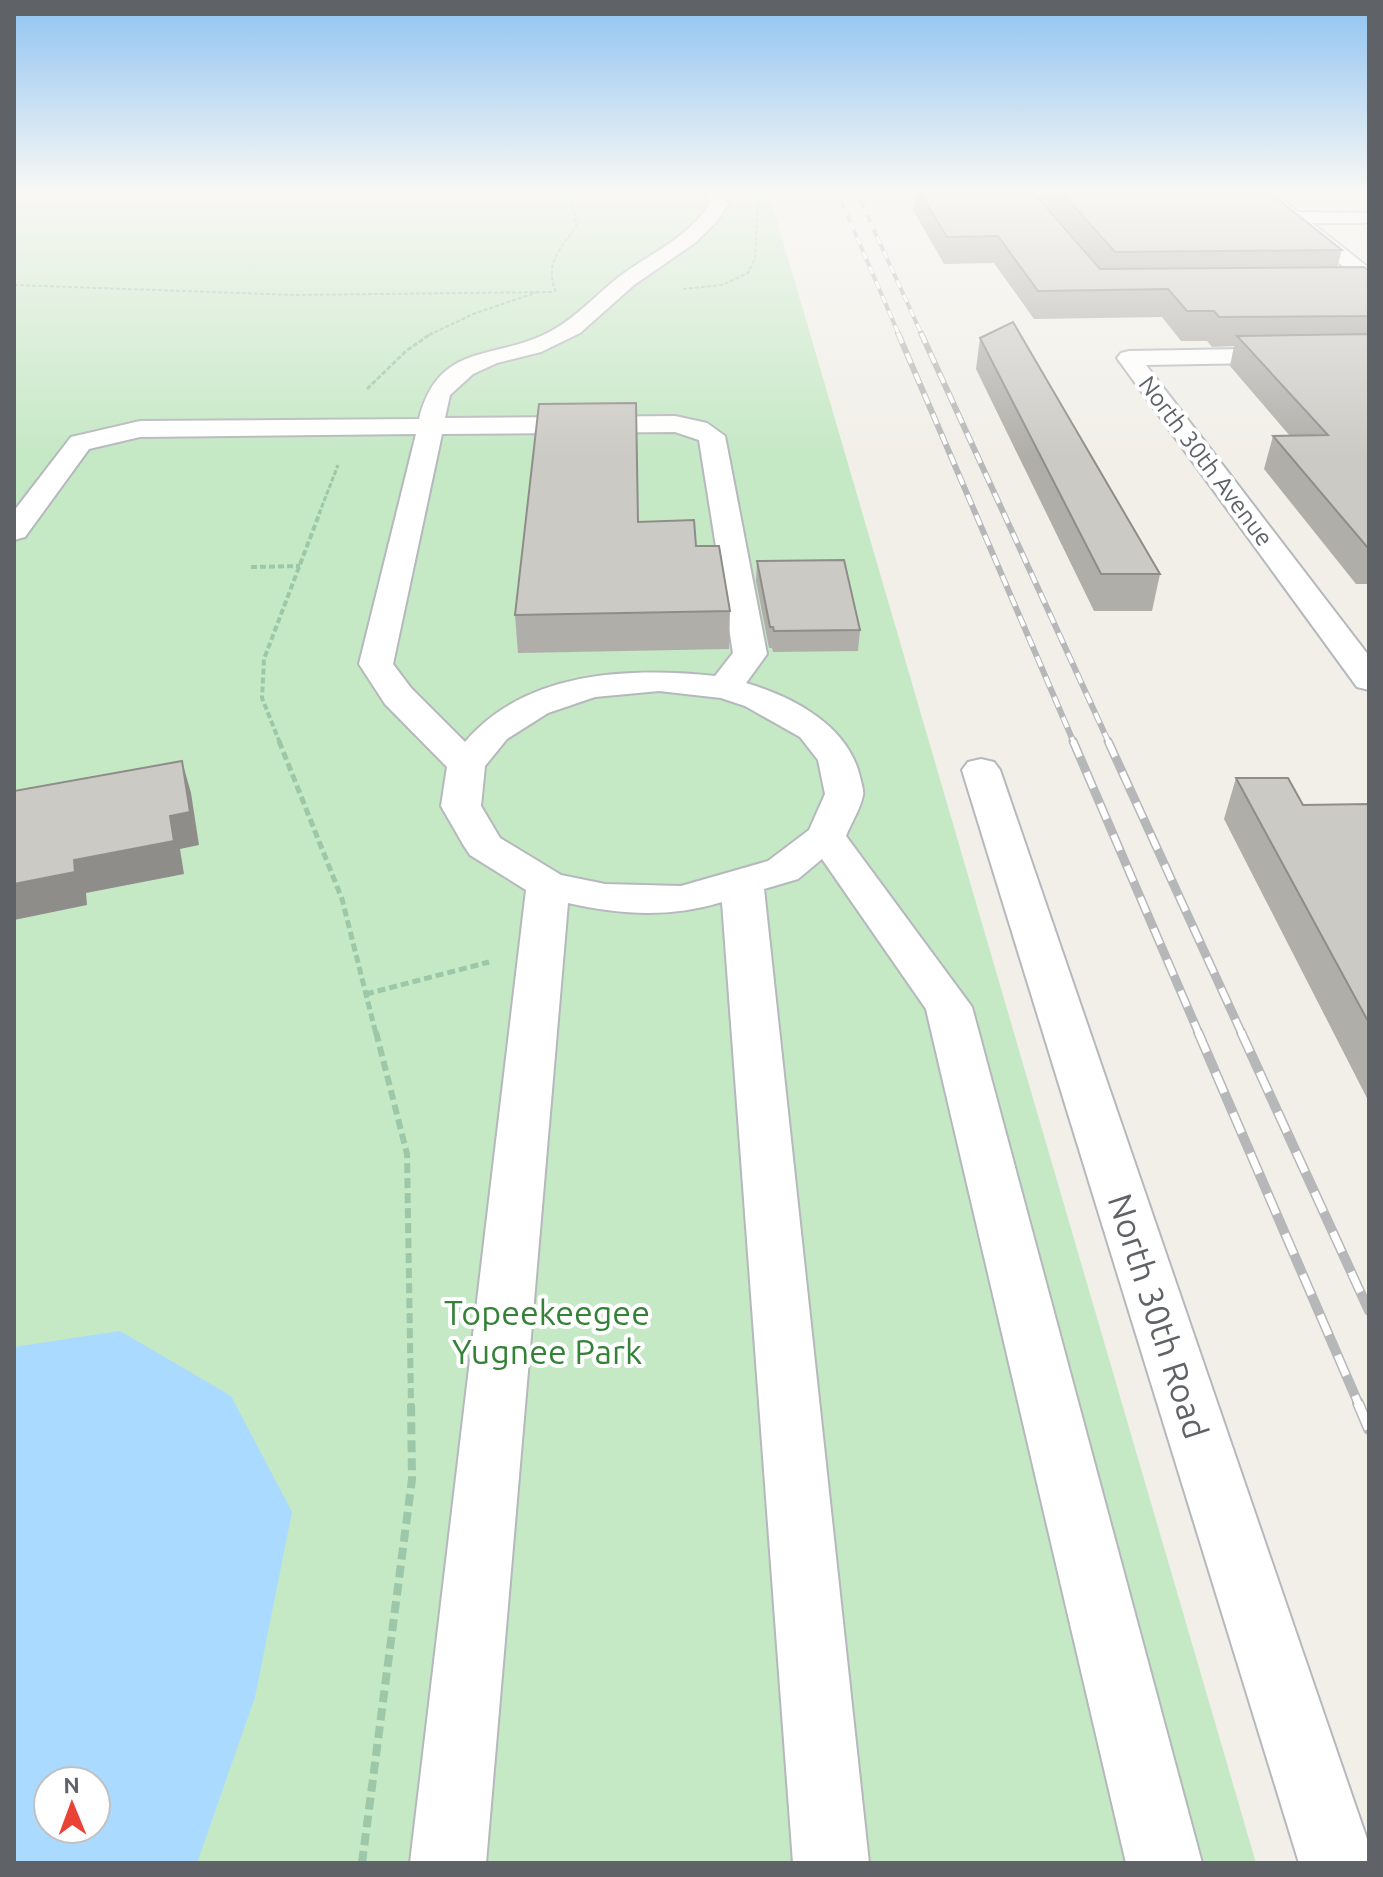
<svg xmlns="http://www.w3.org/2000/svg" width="1383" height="1877" viewBox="0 0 1383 1877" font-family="Ubuntu,sans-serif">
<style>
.green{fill:#c5e8c5;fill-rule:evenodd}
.water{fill:#aadaff;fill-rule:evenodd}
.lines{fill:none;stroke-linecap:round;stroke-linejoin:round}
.minor-casing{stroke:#b5b8bc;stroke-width:4}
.path-far5{stroke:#9cc7a9;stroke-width:2;stroke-dasharray:4 2;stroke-linecap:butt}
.path-far4{stroke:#9cc7a9;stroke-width:3;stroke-dasharray:5 2;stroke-linecap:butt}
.path-far3{stroke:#9cc7a9;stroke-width:4;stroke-dasharray:6 3;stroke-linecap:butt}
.path-far2{stroke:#9cc7a9;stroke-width:5;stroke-dasharray:8 4;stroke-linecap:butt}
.path-far1{stroke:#9cc7a9;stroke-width:6;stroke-dasharray:10 5;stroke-linecap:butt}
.path{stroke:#9cc7a9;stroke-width:8;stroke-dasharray:12 6;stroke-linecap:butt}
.minor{fill:#fff;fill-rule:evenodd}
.rail-far4-casing{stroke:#b6b7b8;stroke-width:4}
.rail-far3-casing{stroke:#b6b7b8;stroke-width:6}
.rail-far2-casing{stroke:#b6b7b8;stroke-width:9}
.rail-far1-casing{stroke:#b6b7b8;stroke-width:10}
.rail-casing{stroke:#b6b7b8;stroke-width:12}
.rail-far4{stroke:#fff;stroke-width:3;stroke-dasharray:8;stroke-linecap:butt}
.rail-far3{stroke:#fff;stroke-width:4;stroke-dasharray:11;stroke-linecap:butt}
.rail-far2{stroke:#fff;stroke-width:6;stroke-dasharray:17;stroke-linecap:butt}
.rail-far1{stroke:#fff;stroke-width:7;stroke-dasharray:22;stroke-linecap:butt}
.rail{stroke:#fff;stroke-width:9;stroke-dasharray:28;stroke-linecap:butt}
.wall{fill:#afaea9}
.shaded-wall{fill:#8f8d8a}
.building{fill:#cccac5;stroke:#8f8d8a;stroke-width:2}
.labels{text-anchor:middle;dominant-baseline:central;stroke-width:8;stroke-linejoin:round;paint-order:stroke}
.far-street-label{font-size:24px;fill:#5f6368;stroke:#fff}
.near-park-label{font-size:34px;fill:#348238;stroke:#fff}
.near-street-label{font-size:34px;fill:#5f6368;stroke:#fff}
</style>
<rect width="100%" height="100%" fill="#f1efe8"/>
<path class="green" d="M 14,193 L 769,193 L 1256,1863 L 14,1863 ZM 48,1781 L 96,1781 L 96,1829 L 48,1829 Z"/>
<path class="water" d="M 120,1331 L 231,1396 L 292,1512 L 255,1697 L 197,1863 L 14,1863 L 14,1347 ZM 48,1781 L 96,1781 L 96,1829 L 48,1829 Z"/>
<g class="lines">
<g class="minor-casing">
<g id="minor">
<path d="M 703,193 L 721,193 L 728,204 L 717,221 L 696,242 L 634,285 L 580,333 L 541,352 L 497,363 L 473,374 L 450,395 L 445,418 L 675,416 L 707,423 L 725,436 L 767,654 L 746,683 C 793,697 848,725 860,777 C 861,782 864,790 863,795 C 861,808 851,823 846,836 L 972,1007 L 1202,1863 L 1126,1863 L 926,1009 L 822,859 L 798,879 L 764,889 L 869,1863 L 793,1863 L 722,902 C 669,918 622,915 568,903 L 486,1863 L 410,1863 L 526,890 L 470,855 L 464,846 L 441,806 L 447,767 L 385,704 L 359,664 L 416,434 L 140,437 L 89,449 L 25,537 L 14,540 L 14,511 L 71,437 L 140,421 L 419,419 C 439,339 497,362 553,330 C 578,316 597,294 620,276 C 651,253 688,238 710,204 ZM 675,432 L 699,440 L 733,653 L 715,676 C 629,667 525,671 465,742 L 411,688 L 393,664 L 442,434 ZM 659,691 L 721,698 L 745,706 L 800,737 L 818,760 L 825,794 L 809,830 L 768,861 L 681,886 L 605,884 L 561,875 L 500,838 L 481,806 L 485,766 L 507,739 L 548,713 L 595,697 Z"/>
<polygon points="1253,193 1274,193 1298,212 1369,213 1369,221 1364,223 1312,223 1369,268 1369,284 1362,282"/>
<polygon points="1369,347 1369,361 1146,365 1369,656 1369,690 1357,687 1117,358 1121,353 1129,351"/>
<polygon points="981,759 994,762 1000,770 1369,1845 1369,1863 1299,1863 962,770 968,762"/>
</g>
</g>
<g class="path-far5">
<polyline points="14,285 295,295 553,292"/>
<polyline points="683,289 722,285 748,273 755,258 758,193"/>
<path d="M 556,292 C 544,263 560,249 577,226 L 572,202 L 561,193"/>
<polyline points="429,335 473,314 538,292"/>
</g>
<g class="path-far4">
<polyline points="367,389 406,351 432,333"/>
<polyline points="319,514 338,465"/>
</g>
<g class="path-far3">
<polyline points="251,567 300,566"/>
<polyline points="280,743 262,698 264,659 320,512"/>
</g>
<g class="path-far2">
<polyline points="279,741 342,899 376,1034"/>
<polyline points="366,994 489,962"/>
</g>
<polyline class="path-far1" points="376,1032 407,1154 411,1405"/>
<polyline class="path" points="362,1863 412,1479 411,1403"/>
<use href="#minor" class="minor"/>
<g class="rail-far4-casing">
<g id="rail-far4">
<polyline points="838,193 899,335"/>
<polyline points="857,193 922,335"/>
</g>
</g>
<g class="rail-far3-casing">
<g id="rail-far3">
<polyline points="898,333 1074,743"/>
<polyline points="921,333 1109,743"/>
</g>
</g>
<g class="rail-far2-casing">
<g id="rail-far2">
<polyline points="1073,741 1199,1034"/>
<polyline points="1108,741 1242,1034"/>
</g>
</g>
<g class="rail-far1-casing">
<g id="rail-far1">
<polyline points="1198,1032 1359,1405"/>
<polyline points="1241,1032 1369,1311"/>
</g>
</g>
<g class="rail-casing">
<polyline id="rail" points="1358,1403 1369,1429"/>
</g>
<use href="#rail-far4" class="rail-far4"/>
<use href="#rail-far3" class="rail-far3"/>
<use href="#rail-far2" class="rail-far2"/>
<use href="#rail-far1" class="rail-far1"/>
<use href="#rail" class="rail"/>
</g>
<g class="wall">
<polygon points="915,193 920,193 1100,269 1101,269 1036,193 1270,193 1342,250 1337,267 1369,271 1369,584 1356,584 1264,469 1273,436 1290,436 1230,366 1234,346 1212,347 1207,341 1181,341 1162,317 1034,319 994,263 944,264 913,210"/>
<polygon points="980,338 1160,574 1152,611 1094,611 976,369"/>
<polygon points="639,522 696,546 730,611 729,649 518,653 515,615"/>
<polygon points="757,561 860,630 858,651 773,652 772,648 769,648 756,581"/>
<polygon points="1236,778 1303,805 1369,804 1369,1102 1224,819"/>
</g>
<polygon class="shaded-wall" points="182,761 191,793 199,845 180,849 184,874 86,893 87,905 14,920 14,884 74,860 170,816"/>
<g class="building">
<polygon points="920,193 1034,193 1100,269 1364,267 1369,271 1369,316 1219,317 1214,311 1187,311 1168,289 1038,291 998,236 947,237"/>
<polygon points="1062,193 1270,193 1342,250 1115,252"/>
<polygon points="1013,322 1160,574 1101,574 980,338"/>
<polygon points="1369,334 1369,548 1368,548 1273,436 1328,435 1237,336"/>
<polygon points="636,403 638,522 694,520 696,546 719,546 730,611 515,615 539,404"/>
<polygon points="844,560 860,630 774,631 773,627 770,627 757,561"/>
<polygon points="182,761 190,812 170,816 174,841 74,860 75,872 14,884 14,791"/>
<polygon points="1236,778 1288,778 1303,805 1369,804 1369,1023"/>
</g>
<linearGradient id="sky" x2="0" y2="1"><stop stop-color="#8fc3f1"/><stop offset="0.42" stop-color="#f9f8f5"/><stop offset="1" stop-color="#f9f8f5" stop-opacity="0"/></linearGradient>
<rect width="1383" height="456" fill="url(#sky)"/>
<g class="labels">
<g class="far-street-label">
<text transform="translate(1206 461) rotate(53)">North 30th Avenue</text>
</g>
<g class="near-park-label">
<text x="547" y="1312">Topeekeegee<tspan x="547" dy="39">Yugnee Park</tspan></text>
</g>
<g class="near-street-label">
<text transform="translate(1159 1316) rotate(72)">North 30th Road</text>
</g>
</g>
<rect width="1383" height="1877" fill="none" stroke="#5f6368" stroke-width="32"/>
<g transform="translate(72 1805) rotate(359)"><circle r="38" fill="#ffffff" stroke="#bfc1c3" stroke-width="2"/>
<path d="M0-6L14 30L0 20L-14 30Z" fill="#ea4335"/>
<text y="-12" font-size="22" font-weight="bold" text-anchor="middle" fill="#5f6368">N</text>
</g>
</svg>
